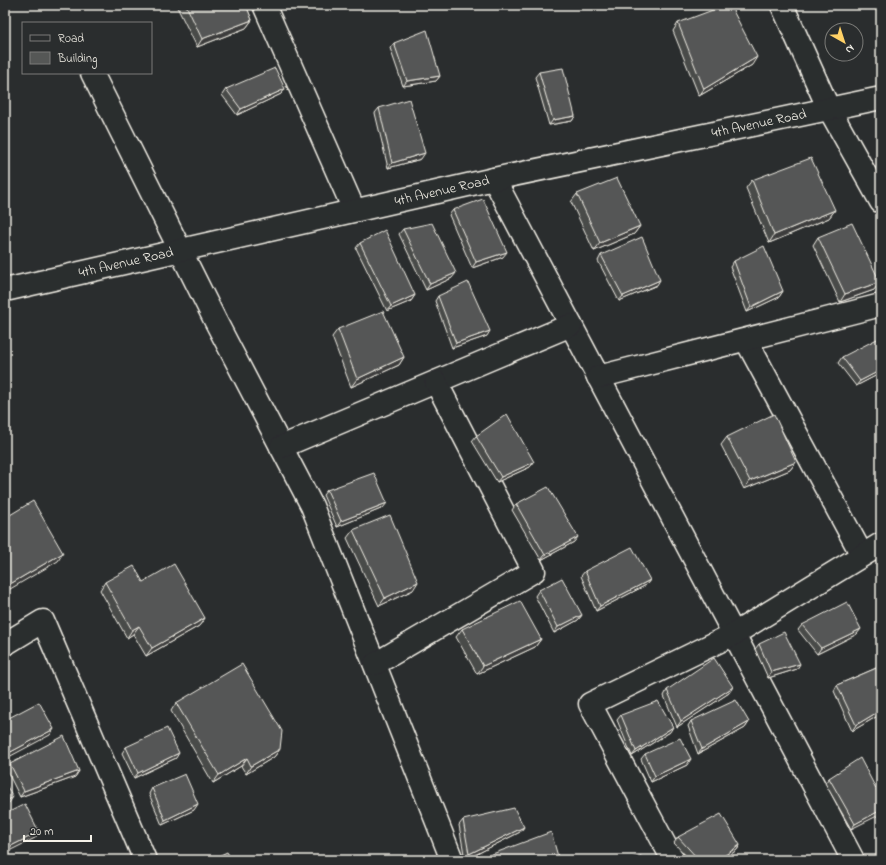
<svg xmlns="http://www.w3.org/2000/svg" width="886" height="865" viewBox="0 0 886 865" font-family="'Indie Flower',sans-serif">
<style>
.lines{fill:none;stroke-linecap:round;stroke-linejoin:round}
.minor-casing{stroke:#f4f1e8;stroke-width:25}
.minor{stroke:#2a2d2e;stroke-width:22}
.wall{fill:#494b4a;stroke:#f4f1e8}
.shaded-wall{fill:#3c3d3c;stroke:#f4f1e8}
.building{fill:#555756;stroke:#f4f1e8}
.labels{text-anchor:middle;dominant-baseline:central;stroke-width:3;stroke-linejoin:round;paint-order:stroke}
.street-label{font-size:14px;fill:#f4f1e8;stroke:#2a2d2e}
</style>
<rect width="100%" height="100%" fill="#2a2d2e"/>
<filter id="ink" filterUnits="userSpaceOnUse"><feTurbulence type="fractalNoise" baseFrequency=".025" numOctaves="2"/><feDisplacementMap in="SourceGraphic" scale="8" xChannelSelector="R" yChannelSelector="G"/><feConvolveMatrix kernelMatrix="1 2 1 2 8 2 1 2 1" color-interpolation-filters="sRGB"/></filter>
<g filter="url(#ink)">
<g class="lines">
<g class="minor-casing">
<g id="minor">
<polyline points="264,5 354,210"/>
<polyline points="782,5 828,107 881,202"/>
<polyline points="92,73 215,320 312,506 452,860"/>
<polyline points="494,179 853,860"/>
<path id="s1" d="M 5,290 L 494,179 L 881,98"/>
<polyline points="746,340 862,555"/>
<polyline points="598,377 881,305"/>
<polyline points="281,447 571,325"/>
<polyline points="5,644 43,621 145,860"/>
<polyline points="375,664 534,571 436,382"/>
<polyline points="673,860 590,704 734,634 881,544"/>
</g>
</g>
<use href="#minor" class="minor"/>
</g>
<g class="wall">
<polygon points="176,5 246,5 252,20 246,28 197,47"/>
<polygon points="678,23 752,65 699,96 673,31"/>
<polygon points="394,43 440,76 436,81 403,86 390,48"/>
<polygon points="539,72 575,116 572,121 549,125 535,77"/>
<polygon points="226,89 285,89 281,94 237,115 222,95"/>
<polygon points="379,108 421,159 388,168 375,113"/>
<polygon points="752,180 835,210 829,218 769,243 746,188"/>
<polygon points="577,194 640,226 634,234 594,251 571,202"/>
<polygon points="453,210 503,257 472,268 449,215"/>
<polygon points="403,229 452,278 426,290 399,234"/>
<polygon points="818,237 874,290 840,302 813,245"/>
<polygon points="360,243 415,295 411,301 387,311 356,248"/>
<polygon points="601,255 657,285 619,301 598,261"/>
<polygon points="734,261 783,291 779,297 747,312 730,267"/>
<polygon points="438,296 487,336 452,348 435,301"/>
<polygon points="338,329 404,357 399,365 351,387 332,337"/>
<polygon points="842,357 881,373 856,386 838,363"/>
<polygon points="476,436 534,462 530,467 497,482 472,441"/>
<polygon points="727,437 796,462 790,470 744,489 721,445"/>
<polygon points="327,490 383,508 337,527 323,495"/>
<polygon points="516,504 574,542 541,560 512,510"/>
<polygon points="353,530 413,590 379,606 347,538"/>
<polygon points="585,571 650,580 646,585 596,611 581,576"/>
<polygon points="105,582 143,582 205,618 199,626 146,656 133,634 127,638 100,590"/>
<polygon points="539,590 582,615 578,620 554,633 535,596"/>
<polygon points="802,625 857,634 817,654 798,630"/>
<polygon points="462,629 541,639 535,647 477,674 456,637"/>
<polygon points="759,644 797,669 768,678 755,649"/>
<polygon points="881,666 881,714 852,731 834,691 837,685"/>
<polygon points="667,690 729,693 677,727 664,696"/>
<polygon points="176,703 280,749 274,757 246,774 241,766 213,783 171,711"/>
<polygon points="621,715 670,732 632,756 617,720"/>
<polygon points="691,721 749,722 745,728 698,754 688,726"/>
<polygon points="126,747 176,758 134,778 122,753"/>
<polygon points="645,754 687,765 651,782 641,759"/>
<polygon points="10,764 79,771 75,777 20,797 6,769"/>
<polygon points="829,778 881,798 851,829 825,783"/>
<polygon points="152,788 194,810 162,825 149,794"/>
<polygon points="463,820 524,827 520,832 465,860 459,825"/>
<polygon points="678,837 740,845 737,850 722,860 690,860 674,843"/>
<polygon points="487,856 559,860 484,860"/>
</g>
<g class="shaded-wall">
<polygon points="252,20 246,28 197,47 202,39"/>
<polygon points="757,57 752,65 699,96 704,89"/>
<polygon points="440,76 436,81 403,86 407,81"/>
<polygon points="285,89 281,94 237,115 241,109"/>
<polygon points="575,116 572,121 549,125 553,120"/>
<polygon points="425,153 421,159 388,168 392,163"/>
<polygon points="835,210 829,218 769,243 774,235"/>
<polygon points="640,226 634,234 594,251 600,243"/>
<polygon points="507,252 503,257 472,268 476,262"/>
<polygon points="456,273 452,278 426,290 430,284"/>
<polygon points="660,280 657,285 619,301 623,296"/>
<polygon points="880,282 874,290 840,302 845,294"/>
<polygon points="783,291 779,297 747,312 751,307"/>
<polygon points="415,295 411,301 387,311 391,306"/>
<polygon points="490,331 487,336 452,348 456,343"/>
<polygon points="404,357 399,365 351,387 357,379"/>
<polygon points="881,370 881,373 856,386 860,381"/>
<polygon points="534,462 530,467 497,482 501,477"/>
<polygon points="796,462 790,470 744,489 750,481"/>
<polygon points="387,503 383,508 337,527 341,521"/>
<polygon points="578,537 574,542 541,560 545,555"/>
<polygon points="63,553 58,561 5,592 5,587"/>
<polygon points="650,580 646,585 596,611 600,606"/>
<polygon points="418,582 413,590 379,606 385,598"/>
<polygon points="582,615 578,620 554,633 558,627"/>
<polygon points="205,618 199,626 146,656 152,648"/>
<polygon points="139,626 133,634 127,638 132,630"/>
<polygon points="861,629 857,634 817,654 821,648"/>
<polygon points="541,639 535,647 477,674 483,666"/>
<polygon points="800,664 797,669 768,678 771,672"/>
<polygon points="733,687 729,693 677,727 681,721"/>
<polygon points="881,710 881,714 852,731 856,725"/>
<polygon points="749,722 745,728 698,754 702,749"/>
<polygon points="673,727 670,732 632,756 636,751"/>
<polygon points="54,729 50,735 5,759 5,755"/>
<polygon points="280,749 274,757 246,774 251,766"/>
<polygon points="179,753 176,758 134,778 138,773"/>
<polygon points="247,758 241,766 213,783 219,775"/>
<polygon points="691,759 687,765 651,782 655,776"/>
<polygon points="79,771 75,777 20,797 24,791"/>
<polygon points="13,797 9,803 5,805 5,802"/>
<polygon points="198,804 194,810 162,825 165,820"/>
<polygon points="881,810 881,814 851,829 855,824"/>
<polygon points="524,827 520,832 465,860 469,854"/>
<polygon points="39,832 35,838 5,853 5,849"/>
<polygon points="740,845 737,850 722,860 718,860"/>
</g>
<g class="building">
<polygon points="186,5 246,5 252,20 202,39"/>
<polygon points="726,5 730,5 757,57 704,89 678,23"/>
<polygon points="427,30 440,76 407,81 394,43"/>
<polygon points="275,68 285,89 241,109 226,89"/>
<polygon points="563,68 575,116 553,120 539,72"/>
<polygon points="409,99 425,153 392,163 379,108"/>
<polygon points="811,158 835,210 774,235 752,180"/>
<polygon points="617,178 640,226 600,243 577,194"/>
<polygon points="483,199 507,252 476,262 453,210"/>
<polygon points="432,223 456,273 430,284 403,229"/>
<polygon points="852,223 880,282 845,294 818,237"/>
<polygon points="385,230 415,295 391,306 360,243"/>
<polygon points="642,237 660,280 623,296 601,255"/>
<polygon points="764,246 783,291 751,307 734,261"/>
<polygon points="468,282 490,331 456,343 438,296"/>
<polygon points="383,311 404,357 357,379 338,329"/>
<polygon points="881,337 881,370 860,381 842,357"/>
<polygon points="507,414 534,462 501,477 476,436"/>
<polygon points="774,414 796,462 750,481 727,437"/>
<polygon points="374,473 387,503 341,521 327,490"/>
<polygon points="548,487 578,537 545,555 516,504"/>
<polygon points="33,501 63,553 5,587 5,518"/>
<polygon points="390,515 418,582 385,598 353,530"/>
<polygon points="632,547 650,580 600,606 585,571"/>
<polygon points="174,564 205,618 152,648 139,626 132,630 105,582 134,566 143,582"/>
<polygon points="562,578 582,615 558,627 539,590"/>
<polygon points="520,601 541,639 483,666 462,629"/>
<polygon points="847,602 861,629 821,648 802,625"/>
<polygon points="784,632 800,664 771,672 759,644"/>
<polygon points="714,658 733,687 681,721 667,690"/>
<polygon points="242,664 282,731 280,749 251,766 247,758 219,775 176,703"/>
<polygon points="881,666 881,710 856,725 837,685"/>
<polygon points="736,700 749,722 702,749 691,721"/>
<polygon points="658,701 673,727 636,751 621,715"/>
<polygon points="39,702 54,729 5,755 5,720"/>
<polygon points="167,728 179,753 138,773 126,747"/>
<polygon points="64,736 79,771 24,791 10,764"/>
<polygon points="680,738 691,759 655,776 645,754"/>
<polygon points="860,758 881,798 881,810 855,824 829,778"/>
<polygon points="185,774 198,804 165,820 152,788"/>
<polygon points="5,783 13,797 5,802"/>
<polygon points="25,804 39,832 5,849 5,814"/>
<polygon points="514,808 524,827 469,854 463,820"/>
<polygon points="721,814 740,845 718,860 699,860 678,837"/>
<polygon points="551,832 559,860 489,860 487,856"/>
<polygon points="227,852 232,860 210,860"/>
<polygon points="641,856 643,860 627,860"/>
<polygon points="133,857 134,860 126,860"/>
</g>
</g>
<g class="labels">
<g class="street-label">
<text stroke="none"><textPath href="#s1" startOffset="772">4th Avenue Road</textPath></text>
<text stroke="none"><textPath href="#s1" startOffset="448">4th Avenue Road</textPath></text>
<text stroke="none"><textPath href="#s1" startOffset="124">4th Avenue Road</textPath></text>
</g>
</g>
<rect width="886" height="865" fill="none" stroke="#2a2d2e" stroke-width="20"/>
<rect x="10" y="10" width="866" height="845" fill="none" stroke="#f4f1e8" stroke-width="1.5" filter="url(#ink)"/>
<rect x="22" y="22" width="130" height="52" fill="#2a2d2e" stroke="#7b7b78"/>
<rect x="30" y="35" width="20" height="6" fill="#2a2d2e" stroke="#7b7b78"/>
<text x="58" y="42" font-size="12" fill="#f4f1e8">Road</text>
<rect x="30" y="52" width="20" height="12" fill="#555756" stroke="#7b7b78"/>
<text x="58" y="62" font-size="12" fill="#f4f1e8">Building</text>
<g transform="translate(844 42) rotate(141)"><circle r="19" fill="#2a2d2e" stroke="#7b7b78"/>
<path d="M0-3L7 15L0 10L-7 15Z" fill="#ffd166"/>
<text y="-6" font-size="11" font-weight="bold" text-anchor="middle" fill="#f4f1e8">N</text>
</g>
<path d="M24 835v6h67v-6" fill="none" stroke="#f4f1e8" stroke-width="2"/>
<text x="30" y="835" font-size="12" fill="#f4f1e8" stroke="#2a2d2e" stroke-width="3" paint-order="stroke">20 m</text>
</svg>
